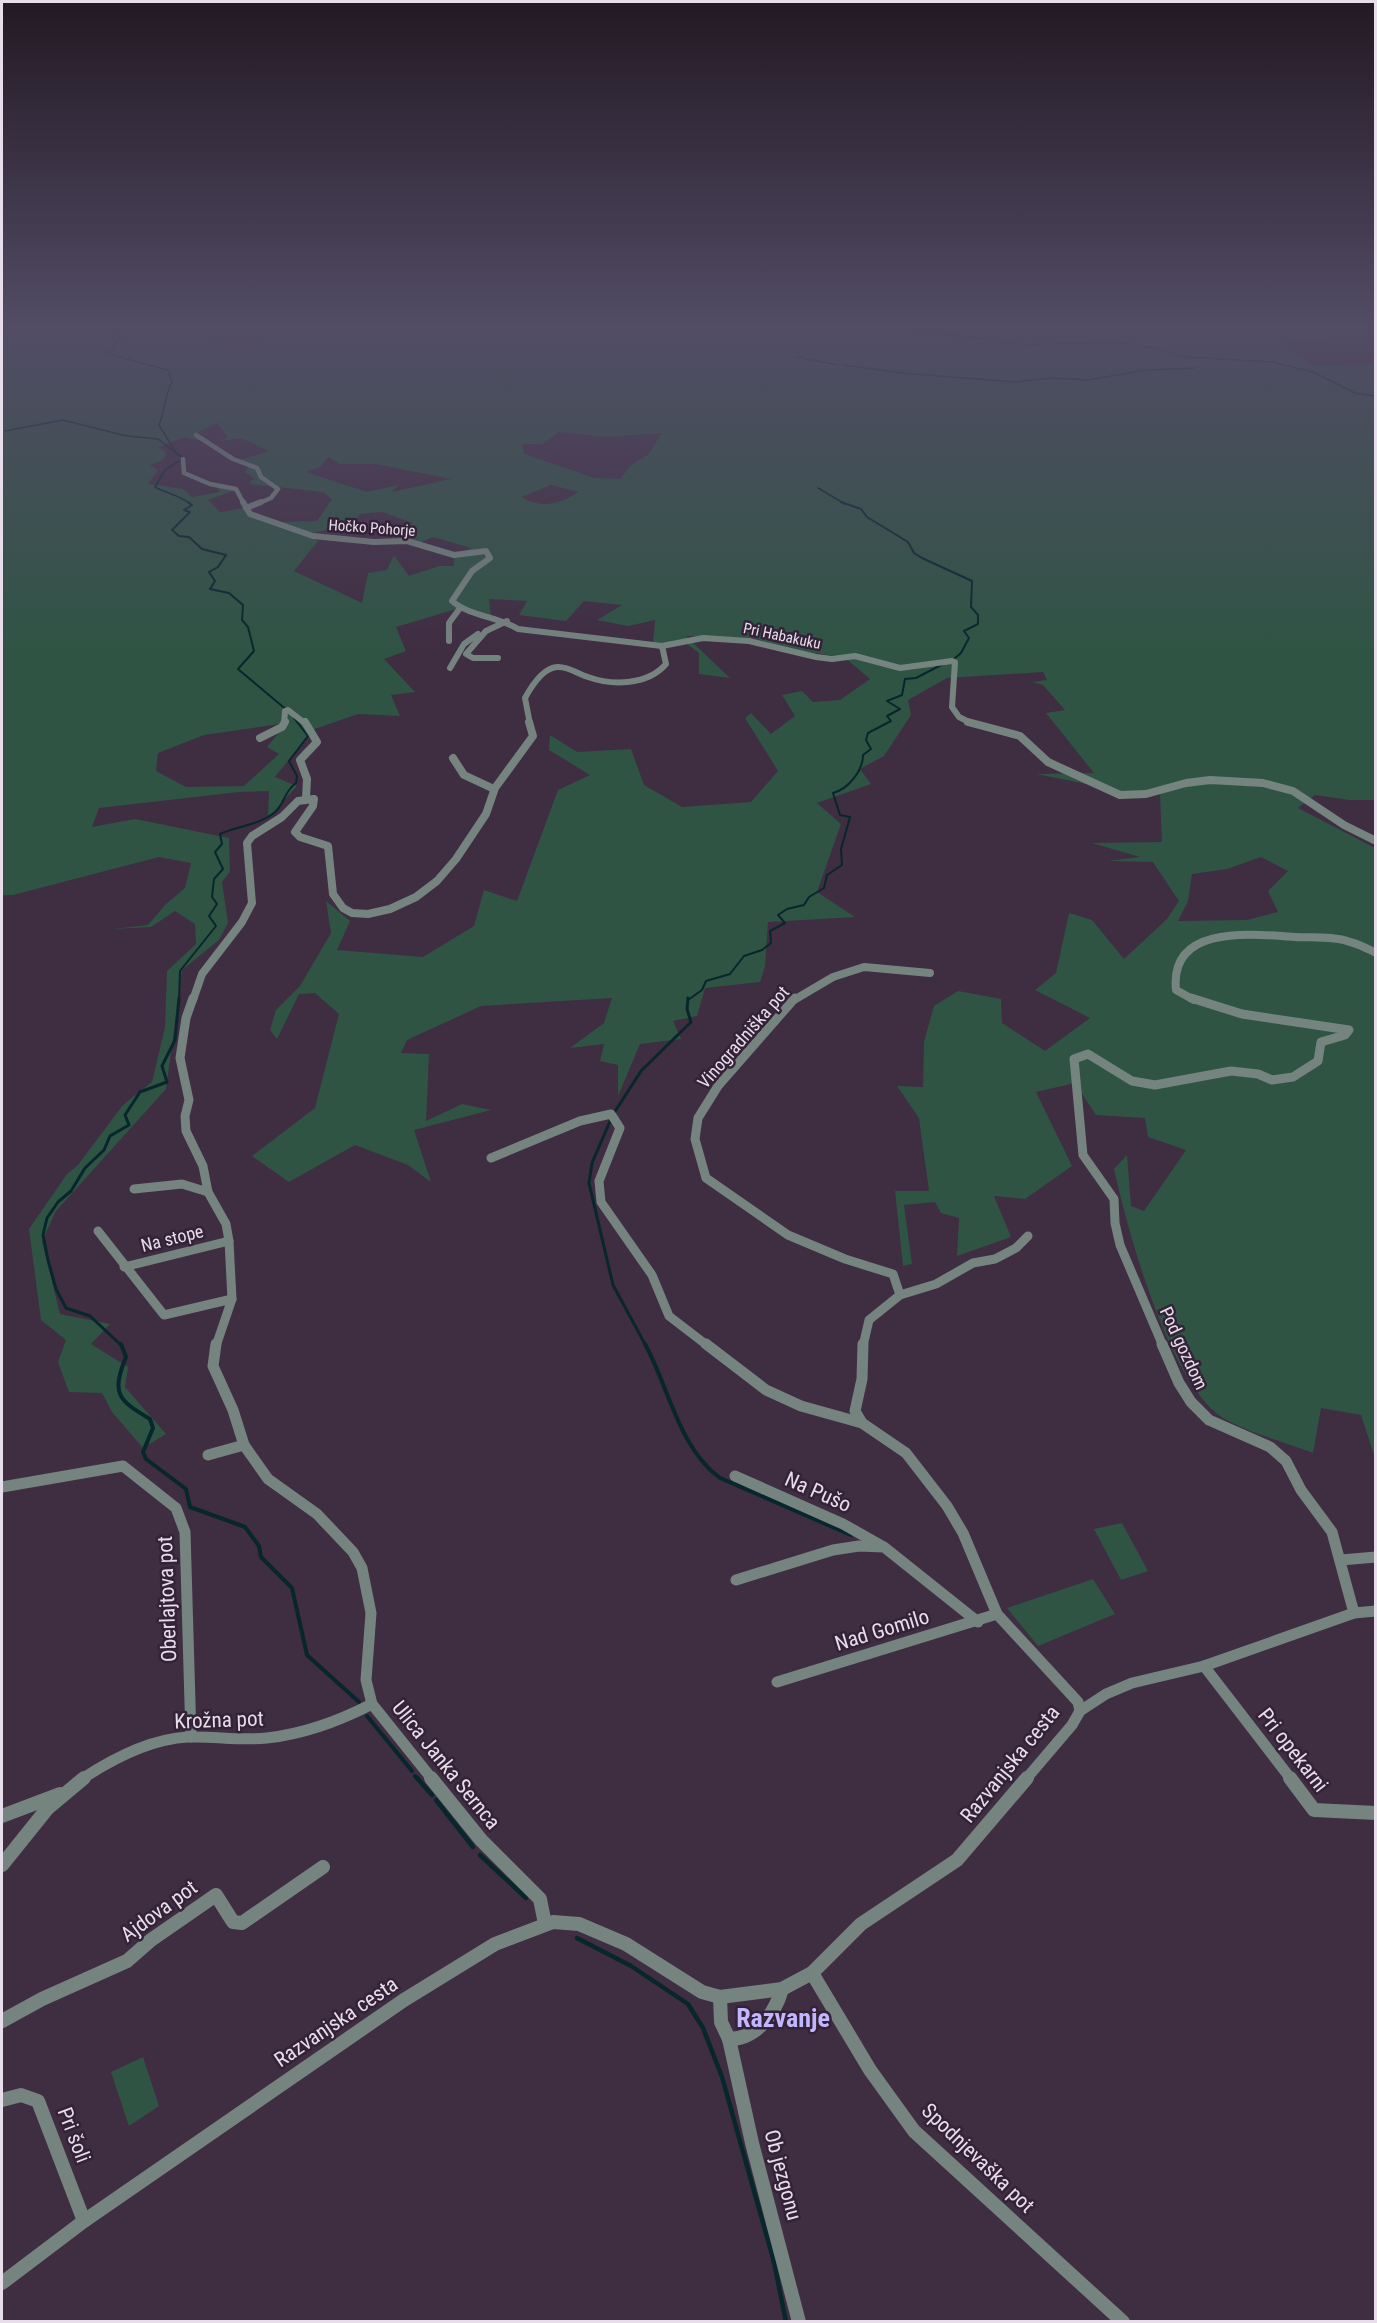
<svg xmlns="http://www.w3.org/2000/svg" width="1377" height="2323" viewBox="0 0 1377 2323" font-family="'Roboto Condensed',sans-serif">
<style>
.green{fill:#2f5444;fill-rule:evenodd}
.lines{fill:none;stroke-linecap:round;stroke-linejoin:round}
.stream-far4{stroke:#08272c;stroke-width:1.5}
.stream-far3{stroke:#08272c;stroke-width:2}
.stream-far2{stroke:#08272c;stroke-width:3}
.stream-far1{stroke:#08272c;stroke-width:4}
.stream{stroke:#08272c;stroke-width:4.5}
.minor-far5{stroke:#75847f;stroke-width:4.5}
.minor-far4{stroke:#75847f;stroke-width:6}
.minor-far3{stroke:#75847f;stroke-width:8}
.minor-far2{stroke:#75847f;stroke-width:9}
.minor-far1{stroke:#75847f;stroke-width:11}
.minor{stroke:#75847f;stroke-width:14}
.labels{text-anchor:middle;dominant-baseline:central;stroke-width:5;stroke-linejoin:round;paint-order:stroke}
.far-street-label{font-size:15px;fill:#e8ddea;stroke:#342338}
.street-label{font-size:18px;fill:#e8ddea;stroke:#342338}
.near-street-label{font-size:21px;fill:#e8ddea;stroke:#342338}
.near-quarter-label{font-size:26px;font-weight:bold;fill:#c0b7ff;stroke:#342338}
</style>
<rect width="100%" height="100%" fill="#3f2d42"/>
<g class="green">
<path d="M 2,328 L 1375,328 L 1375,332 L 1283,342 L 1314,366 L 1375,364 L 1375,800 L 1349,800 L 1315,795 L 1298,808 L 1375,848 L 1375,1458 L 1361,1415 L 1321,1408 L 1313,1453 C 1288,1443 1246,1432 1223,1418 C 1169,1384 1128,1231 1114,1169 L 1127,1155 L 1131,1206 L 1144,1211 L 1186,1150 L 1148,1137 L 1145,1118 L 1096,1115 L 1075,1083 L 1036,1092 L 1072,1166 L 1025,1199 L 994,1196 L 1011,1237 L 957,1256 L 959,1218 L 941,1213 L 935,1202 L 904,1205 L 912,1264 L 903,1266 L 895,1191 L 929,1191 L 919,1118 L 897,1086 L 923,1087 L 924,1042 L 934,1006 L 958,991 L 1001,999 L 1002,1023 L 1045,1051 L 1090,1018 L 1035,990 L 1056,973 L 1069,913 L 1092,920 L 1124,959 L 1167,919 L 1179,901 L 1153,862 L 1108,861 L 1140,857 L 1092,843 L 1162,842 L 1160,793 L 1131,797 L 1092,785 L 1036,774 L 1094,773 L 1046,713 L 1065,710 L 1043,685 L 1032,682 L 1047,680 L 1043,672 L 947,678 L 908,700 L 911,715 L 884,756 L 860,769 L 871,784 L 817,803 L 841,824 L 817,892 L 855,917 L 768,922 L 765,967 L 760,982 L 705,988 L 697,1016 L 673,1021 L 681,1039 L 640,1044 L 618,1096 L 618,1065 L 600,1061 L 604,1044 L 570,1048 L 604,1023 L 612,998 L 481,1006 L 407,1040 L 401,1053 L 429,1054 L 426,1121 L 462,1104 L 491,1110 L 414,1130 L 431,1182 L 408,1165 L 355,1145 L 289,1182 L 252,1156 L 315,1108 L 339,1014 L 315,993 L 299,994 L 277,1039 L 270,1030 L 276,1010 L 300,986 L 331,933 L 326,901 L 350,921 L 337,950 L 423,957 L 474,926 L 484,890 L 517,901 L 558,790 L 590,775 L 549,750 L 550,735 L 577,752 L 631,749 L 644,785 L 682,807 L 751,802 L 778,771 L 745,718 L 751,713 L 771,734 L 795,716 L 782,695 L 802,691 L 813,702 L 840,700 L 870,679 L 844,657 L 791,650 L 753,638 L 686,636 L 730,678 L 699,674 L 699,653 L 687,644 L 653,643 L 655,620 L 628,626 L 597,620 L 622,605 L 584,601 L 566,621 L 519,615 L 527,601 L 489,599 L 491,617 L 456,609 L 396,627 L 406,651 L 384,659 L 415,692 L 391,695 L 400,716 L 358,714 L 312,730 L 275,777 L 297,786 L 268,818 L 269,791 L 239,792 L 99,808 L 92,827 L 135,819 L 229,838 L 230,872 L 222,882 L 228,923 L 219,940 L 182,970 L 166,1089 L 56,1211 L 42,1241 L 60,1314 L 110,1324 L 91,1344 L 128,1367 L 125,1387 L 166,1434 L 143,1448 L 112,1412 L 102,1393 L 69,1392 L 58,1362 L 66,1340 L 41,1320 L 29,1229 L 67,1174 L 78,1165 L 123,1105 L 152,1082 L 165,1027 L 167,971 L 196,944 L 195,924 L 175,911 L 151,927 L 112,929 L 148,925 L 165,905 L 185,888 L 191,863 L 159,857 L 13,895 L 2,895 ZM 209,331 L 228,335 L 247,336 L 245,332 L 258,331 L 267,336 L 248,345 L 218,344 L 214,338 L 200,333 ZM 217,423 L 228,437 L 221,441 L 241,438 L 269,451 L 240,460 L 250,465 L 245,472 L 254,478 L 249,484 L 323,492 L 332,499 L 317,521 L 280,522 L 244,508 L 220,512 L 208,500 L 233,491 L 216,486 L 220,492 L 192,497 L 183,489 L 148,484 L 158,470 L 150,465 L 164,459 L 166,453 L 159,447 L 184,437 L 199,440 L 193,435 ZM 559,432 L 606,437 L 662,433 L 648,455 L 631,465 L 620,479 L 595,478 L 524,454 L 522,444 L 542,444 ZM 328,457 L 340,464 L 376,464 L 451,479 L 392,492 L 398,485 L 367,492 L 306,472 L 320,467 ZM 551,485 L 579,492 C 559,504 542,509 521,497 ZM 382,512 L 413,523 L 389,530 L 405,529 L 390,540 L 419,543 L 433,537 L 471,548 L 454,556 L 454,566 L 439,566 L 409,576 L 394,555 L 387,570 L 368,573 L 362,603 L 294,571 L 318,541 L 308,534 L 353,524 L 360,514 ZM 287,723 L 267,747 L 279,754 L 244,786 L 186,787 L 156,771 L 158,753 L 204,735 ZM 1261,857 L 1288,871 L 1268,891 L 1278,912 L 1247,920 L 1178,921 L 1188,901 L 1192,874 L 1227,869 Z"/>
<polygon points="1122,1523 1148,1571 1121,1580 1094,1529"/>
<polygon points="1093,1579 1115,1614 1038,1646 1007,1608"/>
<polygon points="143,2057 159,2106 129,2126 111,2072"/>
</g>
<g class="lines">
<g class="stream-far4">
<path d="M 114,328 L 120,338 L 108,354 L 168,370 L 172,382 C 165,394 165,410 159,425 L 176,453 L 184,458"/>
<polyline points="905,328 1027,345 1109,342 1141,345 1186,357 1272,362 1313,372 1355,393 1376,396"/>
<polyline points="797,357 838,365"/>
<polyline points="843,365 902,373 1014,382 1053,378 1088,380 1146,370 1195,368"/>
<polyline points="5,431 63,420 127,436 158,439 176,453"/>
<path d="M 180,460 L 165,470 L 155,487 C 167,494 180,495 190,504"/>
<polyline points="818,488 845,504"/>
</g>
<g class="stream-far3">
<polyline points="188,502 192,505 184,510 190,512 172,530 179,536 189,537 202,549 226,555 218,567 209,572 215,581 210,589 229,593 243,605 242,620 248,627 254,651 238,669 288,711"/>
<polyline points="841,502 861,509 867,517 908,542 914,553 922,558 972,581 971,607 978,615 978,624 964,631 969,638 961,653 954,659"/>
<path d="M 179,1000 L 180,971 L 216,926 L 209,916 L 217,904 L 212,897 L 214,879 L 223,869 L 215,852 L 222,844 L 220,834 C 237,826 259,825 274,813 C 285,804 284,791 296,783 L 297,776 L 289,761 L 308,736 L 294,718"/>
<path d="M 688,1000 L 702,990 L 706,981 L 730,974 L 744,956 L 762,950 L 771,943 L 770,931 L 785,923 L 778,915 L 787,909 L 804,905 L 809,897 L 824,888 L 827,875 L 842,865 L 841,849 L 850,817 L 840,815 L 833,793 C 848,789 863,771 863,755 L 871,749 L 866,740 L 868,733 L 891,721 L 887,716 L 900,709 L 887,701 L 902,695 L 905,679 L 916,678 L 943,664"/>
</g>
<g class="stream-far2">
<polyline points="614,1113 641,1071 691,1022 687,1009 688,998"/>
<polyline points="611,1119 592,1163 589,1183 613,1285 646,1346"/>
<polyline points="122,1346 90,1316 66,1308 56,1289 48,1260 43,1235 47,1218 58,1202 71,1191 85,1168 104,1150 110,1136 129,1125 125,1115 140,1092 167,1082 162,1066 175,1040 179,998"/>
</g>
<g class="stream-far1">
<path d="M 121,1344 L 126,1357 C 111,1394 118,1400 150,1419 L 153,1428 L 143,1452 L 146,1459 L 186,1489 L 190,1507 L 245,1527 L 259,1546 L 261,1557 L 292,1588 L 307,1655 L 359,1702"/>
<path d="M 645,1344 C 669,1388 679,1448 720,1478 L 851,1535"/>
<polyline points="367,1716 412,1771"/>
<polyline points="415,1776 418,1779"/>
</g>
<g class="stream">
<polyline points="417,1778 432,1795"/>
<polyline points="436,1800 473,1847"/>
<polyline points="480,1855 526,1898"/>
<polyline points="577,1938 631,1966 688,2004 703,2028 722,2077 774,2262 786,2322"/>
</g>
<g class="minor-far5">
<polyline points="196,435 233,459 257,468 261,477 278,489 271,498 257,504"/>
<polyline points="183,459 184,473 210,484 236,489 244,504"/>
</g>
<g class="minor-far4">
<path d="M 243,502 L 250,514 L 313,536 L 374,542 L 407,541 L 454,555 L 486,551 L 490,558 L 472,571 L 452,601 C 471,617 497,616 518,629 L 662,646 L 703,638 L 749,641 L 816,657 L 832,659 L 855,656 L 900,668 L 952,661 L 955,662 L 952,707 L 959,717 L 973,724"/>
<polyline points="246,508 261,502"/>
<polyline points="449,641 449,623 460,608"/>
<polyline points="498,658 473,658 466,654 486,631 507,621"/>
<polyline points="450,668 464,644 478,634"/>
<polyline points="284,724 285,711 288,710 306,724"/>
<path d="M 530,724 L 525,698 C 531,687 543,668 557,667 C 568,666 578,674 588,677 C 613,686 648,685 666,664 L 662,646"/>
</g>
<g class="minor-far3">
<polyline points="305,722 317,742 300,760 307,779 306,798"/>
<polyline points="968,722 1020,736 1048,762 1120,795 1146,794 1186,783 1210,780 1263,783 1293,791 1344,825 1376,841"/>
<polyline points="260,738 282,727 285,722"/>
<polyline points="453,758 464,775 494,789"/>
<polyline points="193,1000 202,974 242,922 252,903 247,843 252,836 282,817 298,801 314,799 313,806 295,832 300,837 328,846 333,894 343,908 352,913 368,914 390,909 416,897 437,881 456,859 486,814 495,788 533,736 529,722"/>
<polyline points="794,1000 833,977 864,967 930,973"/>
<path d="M 1194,1000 L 1176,990 C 1169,924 1252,934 1295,937 C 1312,938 1334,936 1350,942 C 1359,944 1368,949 1376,953"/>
</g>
<g class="minor-far2">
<polyline points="193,998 186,1018 180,1058 189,1100 185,1116 186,1131 203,1166 208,1192 226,1224 229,1241 232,1299 216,1346"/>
<polyline points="795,998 718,1086 698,1118 695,1139 706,1178 788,1235 845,1259 893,1274 900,1295 869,1320 863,1346"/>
<polyline points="491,1158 580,1121 611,1114 620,1128 599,1181 601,1202 652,1275 669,1316 708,1346"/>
<polyline points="134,1189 182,1184 208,1192"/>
<polyline points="98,1231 164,1315 232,1299"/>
<polyline points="124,1267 229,1241"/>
<polyline points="900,1295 936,1284 973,1263 995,1259 1016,1248 1028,1236"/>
<polyline points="1163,1346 1120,1245 1115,1223 1114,1199 1083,1155 1074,1059 1088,1054 1132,1081 1155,1085 1231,1071 1258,1074 1272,1080 1293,1077 1318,1061 1321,1042 1345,1035 1349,1030 1242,1014 1191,998"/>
</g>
<g class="minor-far1">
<polyline points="216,1344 213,1366 233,1410 244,1445 268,1479 317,1514 353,1552 362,1568 371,1613 366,1680 372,1704 432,1779"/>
<polyline points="706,1344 766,1390 801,1406 862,1423 906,1453 947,1506 963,1533 997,1614 1078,1702 1080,1711"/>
<polyline points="1162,1344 1179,1383 1191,1402 1209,1420 1270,1447 1286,1461 1301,1490 1332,1532 1354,1613"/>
<polyline points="862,1423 855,1411 862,1379 863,1344"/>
<polyline points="208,1455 244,1445"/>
<polyline points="735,1476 843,1524 882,1546"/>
<polyline points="2,1487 123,1466 176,1508 185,1532 191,1737"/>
<polyline points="1341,1560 1376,1557"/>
<polyline points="736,1580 833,1550 859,1546 884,1547 978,1622"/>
<polyline points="1204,1666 1291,1779"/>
<polyline points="777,1682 997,1614"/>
<path d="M 82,1779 C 112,1759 151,1739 188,1737 C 215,1736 240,1741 267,1738 C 304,1734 339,1721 372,1704"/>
<polyline points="1026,1779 1072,1725 1080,1711 1106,1694 1132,1683 1204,1666 1354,1613 1376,1611"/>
</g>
<g class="minor">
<polyline points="431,1778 481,1840 540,1899 545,1924"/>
<polyline points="1290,1778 1314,1810 1376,1813"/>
<polyline points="2,1816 60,1794"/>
<polyline points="2,1865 47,1809 84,1778"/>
<polyline points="812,1973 870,2070 914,2131 1123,2322"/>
<path d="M 720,1997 L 721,2022 L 729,2039 C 756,2039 775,2014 782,1989"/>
<polyline points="2,2021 42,1999 127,1961 151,1940 216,1895 233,1922 242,1923 323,1867"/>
<polyline points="729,2039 752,2143 799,2322"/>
<polyline points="2,2100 21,2095 38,2101 84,2221"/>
<polyline points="2,2283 84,2221 404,2000 495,1944 553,1922 579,1924 626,1944 702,1992 720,1997 782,1989 812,1973 861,1924 957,1860 1027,1778"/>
</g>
</g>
<linearGradient id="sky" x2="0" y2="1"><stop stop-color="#231924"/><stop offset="0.5" stop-color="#524c65"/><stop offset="1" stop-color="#524c65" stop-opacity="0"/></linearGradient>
<rect width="1377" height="653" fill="url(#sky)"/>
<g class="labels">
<g class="far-street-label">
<text transform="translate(372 528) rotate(4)">Hočko Pohorje</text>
<text transform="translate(782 636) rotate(12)">Pri Habakuku</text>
</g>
<g class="street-label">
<text transform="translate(743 1037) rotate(-49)">Vinogradniška pot</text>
<text transform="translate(172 1238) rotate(-14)">Na stope</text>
<text transform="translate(1184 1348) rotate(65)">Pod gozdom</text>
</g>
<g class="near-street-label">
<text transform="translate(818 1492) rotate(24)">Na Pušo</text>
<text transform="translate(167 1599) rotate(-92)">Oberlajtova pot</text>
<text transform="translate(882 1630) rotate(-17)">Nad Gomilo</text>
<text transform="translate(219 1720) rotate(-2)">Krožna pot</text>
<text transform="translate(1293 1750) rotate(52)">Pri opekarni</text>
<text transform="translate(1010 1764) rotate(-51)">Razvanjska cesta</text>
<text transform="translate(446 1765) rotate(51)">Ulica Janka Sernca</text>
<text transform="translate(159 1911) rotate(-36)">Ajdova pot</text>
<text transform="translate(336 2022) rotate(-34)">Razvanjska cesta</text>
<text transform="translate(74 2135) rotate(69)">Pri šoli</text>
<text transform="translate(978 2158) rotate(44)">Spodnjevaška pot</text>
<text transform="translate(783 2175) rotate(75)">Ob jezgonu</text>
</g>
<g class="near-quarter-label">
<text x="783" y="2018">Razvanje</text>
</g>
</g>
<rect width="1377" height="2323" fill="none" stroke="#e8ddea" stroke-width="6"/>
</svg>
